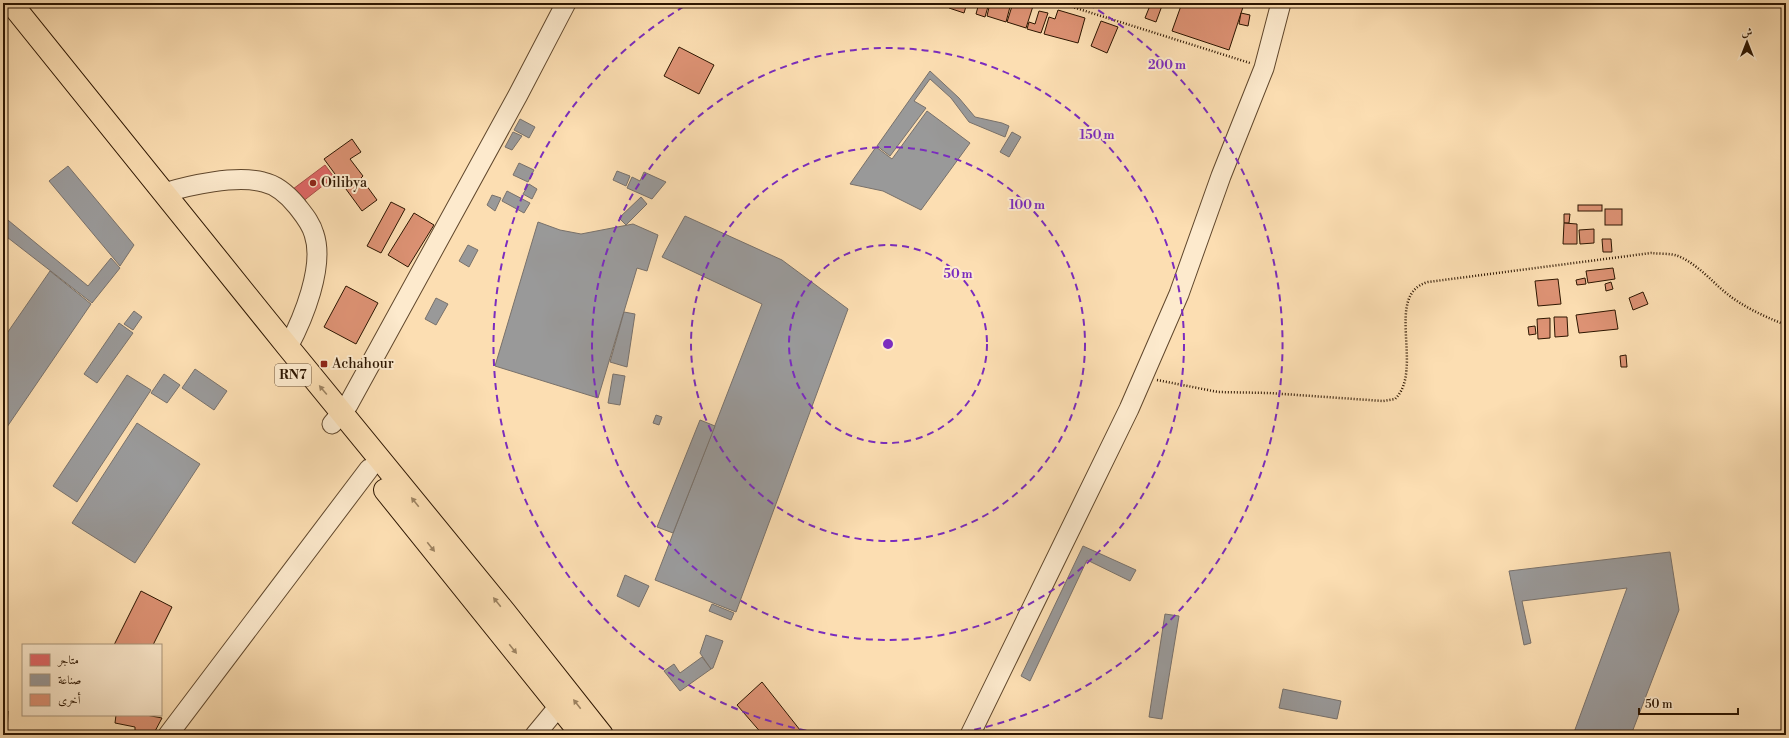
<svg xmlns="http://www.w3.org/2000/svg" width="1789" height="738" viewBox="0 0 1789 738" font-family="'Libre Bodoni',Amiri,serif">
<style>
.shops{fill:#e06666;stroke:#aa4e47}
.industry{fill:#999;stroke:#78716b}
.building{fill:#dd9274;stroke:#2c1500}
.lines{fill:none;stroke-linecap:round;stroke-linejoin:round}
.minor-casing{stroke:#60472c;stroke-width:21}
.highway-casing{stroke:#2c1500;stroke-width:24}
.path{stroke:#2c1500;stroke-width:2.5;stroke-dasharray:1 2;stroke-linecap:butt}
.minor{stroke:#fdeacd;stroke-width:19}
.highway{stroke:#fcdeb2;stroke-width:22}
.oneway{fill:#9e8462}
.ring{fill:none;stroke:#7b2cbf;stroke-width:2;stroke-dasharray:7 5}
.poi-dot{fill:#8f2418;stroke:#fdeacd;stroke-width:1.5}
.labels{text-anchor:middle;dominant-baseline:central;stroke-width:4;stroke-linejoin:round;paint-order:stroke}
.shield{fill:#fdeacd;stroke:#6b553e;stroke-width:1}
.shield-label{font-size:13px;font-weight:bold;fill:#2c1500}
.poi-label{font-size:14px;fill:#2c1500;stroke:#fdeacd;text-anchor:start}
.centre{fill:#7b2cbf;stroke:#fdeacd;stroke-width:2}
.ring-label{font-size:12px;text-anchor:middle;font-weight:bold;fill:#7b2cbf;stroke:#fdeacd;stroke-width:4;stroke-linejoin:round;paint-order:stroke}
</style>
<rect width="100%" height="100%" fill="#fcdeb2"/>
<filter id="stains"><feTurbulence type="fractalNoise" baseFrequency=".005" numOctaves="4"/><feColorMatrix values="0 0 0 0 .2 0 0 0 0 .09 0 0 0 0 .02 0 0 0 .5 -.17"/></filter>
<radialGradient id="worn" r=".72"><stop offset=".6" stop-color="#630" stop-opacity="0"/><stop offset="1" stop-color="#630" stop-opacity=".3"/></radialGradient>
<polygon class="shops" points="325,165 334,177 302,202 293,189"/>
<g class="industry">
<polygon points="930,71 959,98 975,117 1002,123 1009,126 1005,137 969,122 951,98 930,79 914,101 926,108 890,156 877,146"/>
<polygon points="927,111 970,143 921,210 883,191 850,184 876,147 892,159"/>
<polygon points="520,119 535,127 529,138 514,130"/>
<polygon points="513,132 522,136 512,150 505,147"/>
<polygon points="1012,132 1021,137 1009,157 1000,152"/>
<polygon points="519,163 534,170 528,182 513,175"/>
<polygon points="68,166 134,245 120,266 49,181"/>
<polygon points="617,171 630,176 626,186 613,180"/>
<polygon points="644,172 666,182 652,199 627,188 632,177 640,181"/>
<polygon points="529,184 537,189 532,199 523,194"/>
<polygon points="507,191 530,203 524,213 502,201"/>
<polygon points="492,195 501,198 495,211 487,205"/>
<polygon points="641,197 647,204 626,225 619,218"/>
<polygon points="3,216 88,286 111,258 120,268 92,303 3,234"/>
<polygon points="685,216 782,260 848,309 736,612 655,580 762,304 662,257"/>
<polygon points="538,222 560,230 581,234 633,224 658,235 647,271 637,268 598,398 495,366"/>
<polygon points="468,245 478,250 469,267 459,261"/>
<polygon points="50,271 91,304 7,427 3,425 3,339"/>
<polygon points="436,298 448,304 436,325 425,319"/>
<polygon points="134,311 142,317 133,330 124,324"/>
<polygon points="624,312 635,314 627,367 610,362"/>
<polygon points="119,323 133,333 97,383 84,374"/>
<polygon points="195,369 227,391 214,410 182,388"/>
<polygon points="164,374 180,385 167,403 151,393"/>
<polygon points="613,374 625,376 620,405 608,403"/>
<polygon points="127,375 151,390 77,502 53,486"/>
<polygon points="656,415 662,417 659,425 653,423"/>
<polygon points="700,420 715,426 673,533 657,527"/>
<polygon points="137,423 200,464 135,563 72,523"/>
<polygon points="1083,546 1136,570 1130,581 1087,560 1030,681 1021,676"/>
<polygon points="1670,552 1679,610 1631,735 1573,735 1627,588 1522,601 1531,643 1524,645 1509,571"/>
<polygon points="625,575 649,586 639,607 617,596"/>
<polygon points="712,604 734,613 731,620 709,611"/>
<polygon points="1165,614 1179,616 1162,719 1149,717"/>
<polygon points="706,635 723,641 713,668 711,669 700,653"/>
<polygon points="702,657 711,669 680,691 664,671 674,664 680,673"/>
<polygon points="1283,689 1341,701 1337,719 1279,708"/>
</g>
<g class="building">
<polygon points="950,3 967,3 964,13 949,8"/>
<polygon points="979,3 989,3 985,17 976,14"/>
<polygon points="990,3 1011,3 1006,22 987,16"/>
<polygon points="1013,3 1034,3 1026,28 1007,22"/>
<polygon points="1151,3 1163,3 1156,22 1145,18"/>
<polygon points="1182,3 1244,4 1229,50 1172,31"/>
<polygon points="1058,10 1085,18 1078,43 1044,34 1049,17 1055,19"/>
<polygon points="1039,11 1048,13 1041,33 1027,29 1029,22 1035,24"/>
<polygon points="1241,13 1250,15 1248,26 1239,24"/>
<polygon points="1101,21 1118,27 1107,53 1091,46"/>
<polygon points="679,47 714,65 699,94 664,76"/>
<polygon points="352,139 361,152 350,159 363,176 361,178 377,200 362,211 324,159"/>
<polygon points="391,202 405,209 381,253 367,246"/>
<rect x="1578" y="205" width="24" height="6"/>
<rect x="1605" y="209" width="17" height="16"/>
<polygon points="414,213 434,225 408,267 388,255"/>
<polygon points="1564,214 1570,214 1569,223 1564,223"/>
<polygon points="1564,223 1577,224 1577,244 1563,244"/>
<polygon points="1594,229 1594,243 1580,244 1579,230"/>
<polygon points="1602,239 1611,239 1612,252 1603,252"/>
<polygon points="1613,268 1615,279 1588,283 1586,271"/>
<polygon points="1585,278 1586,284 1577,285 1576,280"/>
<polygon points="1558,279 1561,304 1538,306 1535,281"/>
<polygon points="1611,282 1613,289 1606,291 1605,284"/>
<polygon points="346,286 378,303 356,344 324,327"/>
<polygon points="1643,292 1648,304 1633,310 1629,298"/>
<polygon points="1615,310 1618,329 1579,333 1576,315"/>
<polygon points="1554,317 1567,317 1568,336 1555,337"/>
<polygon points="1550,318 1550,338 1538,339 1537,319"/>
<polygon points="1535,326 1536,334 1529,335 1528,327"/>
<polygon points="1626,355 1627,367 1621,367 1620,356"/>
<polygon points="141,591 172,607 153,645 114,645"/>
<polygon points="762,682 804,735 763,735 737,705"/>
<polygon points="3,711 8,711 7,735 3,735"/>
<polygon points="116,715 146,715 162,718 153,735 135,735 135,727 115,723"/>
</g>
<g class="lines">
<g class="minor-casing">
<g id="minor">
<path d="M 164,193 C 190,185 236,175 263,182 C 277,185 288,195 297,206 C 304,215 311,223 314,234 C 325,266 303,319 288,347"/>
<polyline points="332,424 348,405 518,95 566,3"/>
<polyline points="168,735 369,469"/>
<polyline points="535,735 559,706"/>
<polyline points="970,735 1129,409 1179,294 1221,176 1264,68 1281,3"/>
</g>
</g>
<g class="highway-casing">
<g id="highway">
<polyline points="11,3 288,347 504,611 602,735"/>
<polyline points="385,490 582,735"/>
</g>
</g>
<g class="path">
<polyline points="1060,3 1250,63"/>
<path d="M 1157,380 L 1218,392 L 1269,393 L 1383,401 L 1395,399 C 1425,370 1383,294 1428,282 L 1651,253 C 1659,254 1670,253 1678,256 C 1700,265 1715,286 1734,299 C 1750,310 1768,318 1786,325"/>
</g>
<use href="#minor" class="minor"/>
<use href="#highway" class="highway"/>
</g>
<defs><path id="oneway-solid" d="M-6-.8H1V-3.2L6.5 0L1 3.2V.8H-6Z"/></defs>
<g class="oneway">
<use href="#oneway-solid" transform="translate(323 390) rotate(-130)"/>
<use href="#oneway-solid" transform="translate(415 502) rotate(-129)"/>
<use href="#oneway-solid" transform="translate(431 547) rotate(51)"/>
<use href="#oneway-solid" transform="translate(497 602) rotate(-129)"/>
<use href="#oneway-solid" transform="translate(513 649) rotate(51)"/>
<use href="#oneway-solid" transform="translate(577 704) rotate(-128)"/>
</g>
<g class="ring">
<circle cx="888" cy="344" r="99"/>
<circle cx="888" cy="344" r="197"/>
<circle cx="888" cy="344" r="296"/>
<path d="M830 735A395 395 0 0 1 688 4M1088 4A395 395 0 0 1 946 735"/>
</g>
<g class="poi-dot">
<circle cx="313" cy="183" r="4"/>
<rect x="320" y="360" width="8" height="8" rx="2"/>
</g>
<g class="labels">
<rect class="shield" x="275" y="364" width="36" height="22" rx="3"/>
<g class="shield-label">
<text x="293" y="375">RN7</text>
</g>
<g class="poi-label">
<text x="321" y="183">Oilibya</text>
<text x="332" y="364">Achahour</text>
</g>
</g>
<circle cx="888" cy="344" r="6" class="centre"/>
<g class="ring-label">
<text x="1167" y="69">200 m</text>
<text x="1097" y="139">150 m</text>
<text x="1027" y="209">100 m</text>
<text x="958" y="278">50 m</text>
</g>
<rect width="1789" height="738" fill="none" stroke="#fcdeb2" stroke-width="16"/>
<rect x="4" y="4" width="1781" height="730" fill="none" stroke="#2c1500" stroke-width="2"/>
<rect x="8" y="8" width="1773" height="722" fill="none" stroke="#2c1500"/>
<rect x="22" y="644" width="140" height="72" fill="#fdeacd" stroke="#a9957b"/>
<rect x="30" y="654" width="20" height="12" fill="#e06666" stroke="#a9957b"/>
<text x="58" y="664" font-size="12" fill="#2c1500">متاجر</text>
<rect x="30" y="674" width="20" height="12" fill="#999999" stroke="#a9957b"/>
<text x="58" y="684" font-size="12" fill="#2c1500">صناعة</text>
<rect x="30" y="694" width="20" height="12" fill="#dd9274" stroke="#a9957b"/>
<text x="58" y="704" font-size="12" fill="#2c1500">أخرى</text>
<g transform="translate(1747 42)" stroke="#fdeacd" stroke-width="3" paint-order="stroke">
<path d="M0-3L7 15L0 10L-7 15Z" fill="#2c1500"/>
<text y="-6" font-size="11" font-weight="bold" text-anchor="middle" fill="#2c1500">ش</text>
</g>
<path d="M1639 708v6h99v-6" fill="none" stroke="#2c1500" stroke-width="2"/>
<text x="1645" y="708" font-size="12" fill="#2c1500" stroke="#fdeacd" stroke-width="3" paint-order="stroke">50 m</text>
<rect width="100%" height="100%" filter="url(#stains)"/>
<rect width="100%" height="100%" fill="url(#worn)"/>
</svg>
